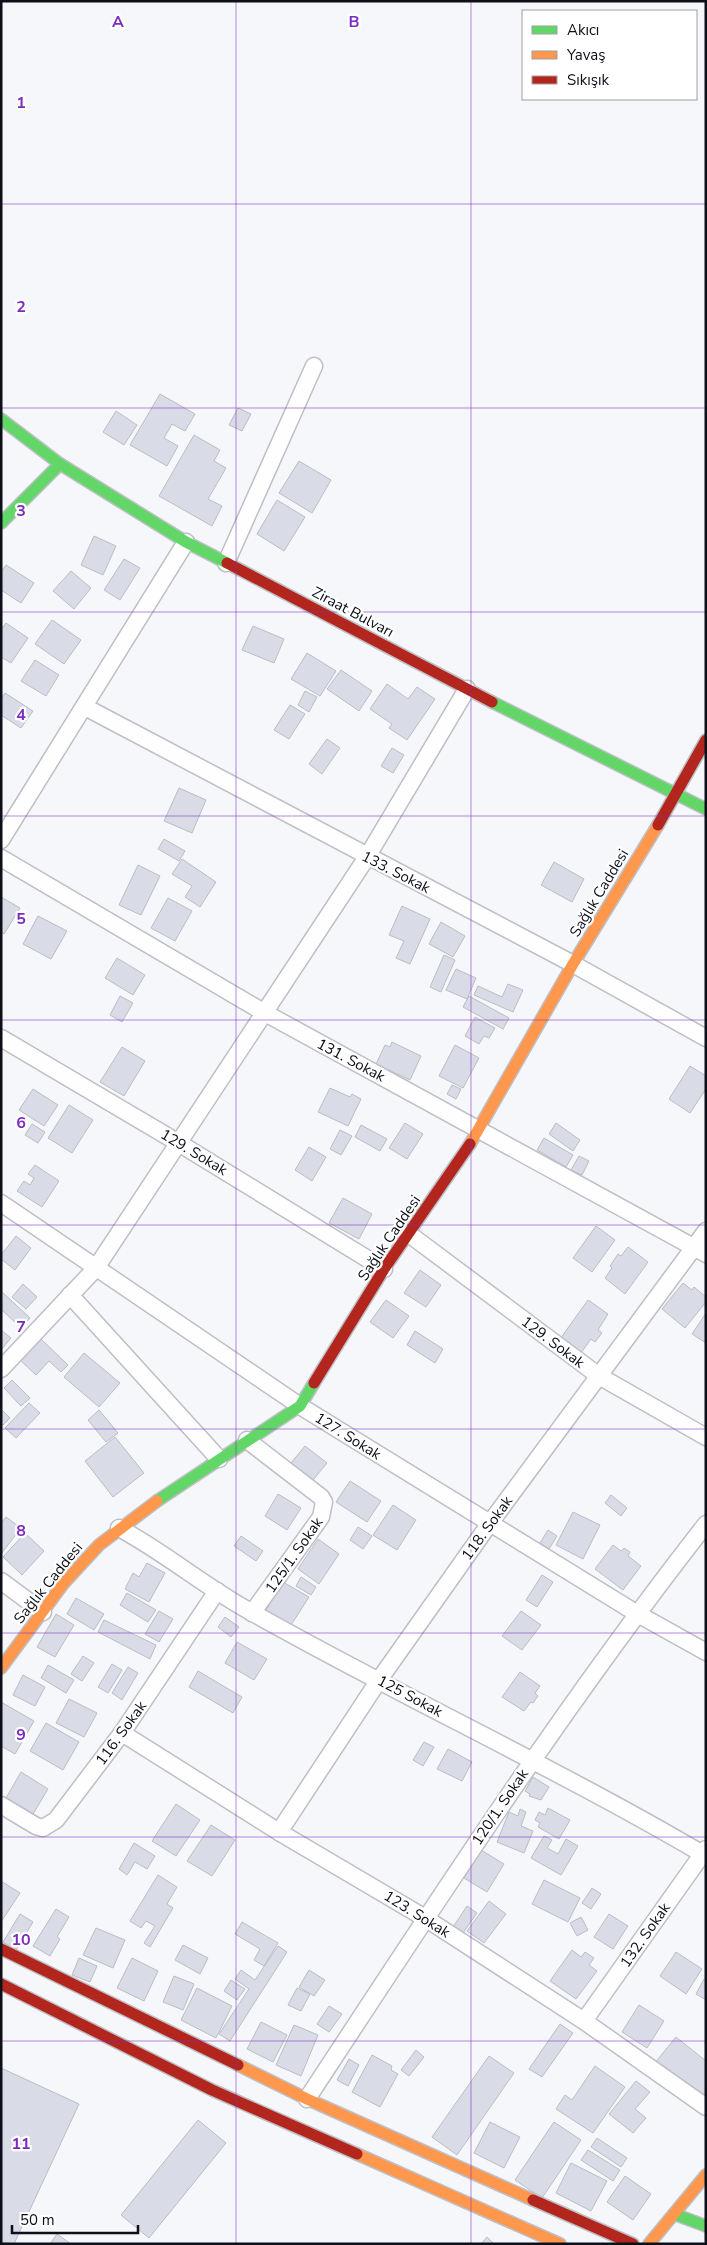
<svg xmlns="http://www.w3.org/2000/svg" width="707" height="2245" viewBox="0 0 707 2245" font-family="'Nunito Sans',sans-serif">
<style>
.building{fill:#d9dbe6;stroke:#bcbdc4}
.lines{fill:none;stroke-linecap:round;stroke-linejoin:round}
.street-casing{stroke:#bebfc6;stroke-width:19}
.fast-casing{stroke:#bebfc6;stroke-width:14}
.slow-casing{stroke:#bebfc6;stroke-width:14}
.jam-casing{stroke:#bebfc6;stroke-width:14}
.street{stroke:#fefefe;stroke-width:16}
.fast{stroke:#63d668;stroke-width:11}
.slow{stroke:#ff974d;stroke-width:11}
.jam{stroke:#b3261e;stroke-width:11}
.grid{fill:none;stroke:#7b2cbf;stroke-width:1;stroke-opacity:0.55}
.labels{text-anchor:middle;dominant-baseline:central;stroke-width:4.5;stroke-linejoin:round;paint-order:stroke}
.street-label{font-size:15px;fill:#0d0f19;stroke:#fff}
.grid-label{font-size:16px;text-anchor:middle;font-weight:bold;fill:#7b2cbf;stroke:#fff;stroke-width:4.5;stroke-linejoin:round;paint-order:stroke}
</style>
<rect width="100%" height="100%" fill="#f6f7fa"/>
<g class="building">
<polygon points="160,394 195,414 185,431 172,424 164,438 178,446 167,466 130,445"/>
<polygon points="238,408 251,414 242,431 229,425"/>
<polygon points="116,411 137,425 124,445 103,432"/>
<polygon points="194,435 220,450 214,461 226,468 208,499 222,506 212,526 159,496"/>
<polygon points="299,461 331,480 312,513 279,493"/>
<polygon points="277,500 305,517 284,551 257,534"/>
<polygon points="94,536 116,546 103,575 81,565"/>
<polygon points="124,559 140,568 120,600 104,590"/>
<polygon points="6,565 34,583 21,603 1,590 1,572"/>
<polygon points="71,571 91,588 74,609 53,591"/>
<polygon points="52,620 81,640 64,664 35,644"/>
<polygon points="6,623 28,638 11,663 1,657 1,630"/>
<polygon points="253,626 284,639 274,663 242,650"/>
<polygon points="307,653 336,671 320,696 291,679"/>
<polygon points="35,660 59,675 46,696 21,681"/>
<polygon points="341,670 372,691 359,711 327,689"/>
<polygon points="387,684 408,699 417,687 435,699 407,740 389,728 392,724 370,709"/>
<polygon points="305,691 317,697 309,712 298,705"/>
<polygon points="5,693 33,711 21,728 1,715 1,699"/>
<polygon points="290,705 305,714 289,739 274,730"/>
<polygon points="327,739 340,748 322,774 309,764"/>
<polygon points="392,748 404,755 393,773 381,766"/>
<polygon points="179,788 206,800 192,833 164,821"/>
<polygon points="164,839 185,851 179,861 158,849"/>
<polygon points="182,859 216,882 200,907 185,897 192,886 172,874"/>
<polygon points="554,862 584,879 572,902 541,885"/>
<polygon points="138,865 160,876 141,915 119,905"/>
<polygon points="1,897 20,908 4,934 1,932"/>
<polygon points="168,898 192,911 175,941 151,928"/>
<polygon points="402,906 430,919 410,964 396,958 404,941 389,935"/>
<polygon points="38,916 67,931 51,959 23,944"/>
<polygon points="441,922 465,936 453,957 429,944"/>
<polygon points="444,955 455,960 441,992 430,987"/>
<polygon points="117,958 145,975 133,995 105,978"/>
<polygon points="456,969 476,978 467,999 446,990"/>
<polygon points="508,984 523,990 513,1012 474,995 478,986 502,997"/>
<polygon points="120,996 133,1003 122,1022 110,1015"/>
<polygon points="469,996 509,1018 503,1029 463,1007"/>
<polygon points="475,1017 495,1028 489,1038 484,1036 479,1044 465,1036"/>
<polygon points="392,1042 421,1056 410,1080 376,1064 385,1045 390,1047"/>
<polygon points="455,1045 479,1058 463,1088 439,1076"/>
<polygon points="122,1047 145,1061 124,1096 100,1082"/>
<polygon points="690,1066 706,1076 706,1089 690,1113 669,1099"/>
<polygon points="452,1085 461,1089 456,1099 447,1094"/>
<polygon points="330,1088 350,1097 352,1094 361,1099 348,1126 318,1112"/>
<polygon points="33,1089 58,1105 44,1126 19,1110"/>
<polygon points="69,1105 93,1120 72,1153 48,1138"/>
<polygon points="405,1123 423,1134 407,1159 389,1148"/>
<polygon points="556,1123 580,1140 573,1151 549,1134"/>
<polygon points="32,1124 45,1132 38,1143 25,1135"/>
<polygon points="361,1125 387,1139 380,1151 355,1137"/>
<polygon points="340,1130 352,1136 341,1155 330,1149"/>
<polygon points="544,1138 573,1155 566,1167 537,1150"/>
<polygon points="309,1147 326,1157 312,1181 295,1170"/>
<polygon points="579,1156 589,1161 582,1175 571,1170"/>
<polygon points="35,1165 59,1181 42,1207 17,1191 24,1181 30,1185 34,1178 28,1174"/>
<polygon points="343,1198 372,1214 359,1239 329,1223"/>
<polygon points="596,1226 615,1240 592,1272 573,1258"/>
<polygon points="16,1236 31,1248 15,1270 1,1259 1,1255"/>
<polygon points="628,1247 648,1262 625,1294 605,1278 612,1268 610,1266 618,1254 621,1256"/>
<polygon points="420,1270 441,1285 426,1307 404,1293"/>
<polygon points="683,1283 692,1290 694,1287 706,1297 706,1302 685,1328 662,1309"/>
<polygon points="23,1284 37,1297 26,1309 12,1297"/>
<polygon points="1,1291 30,1318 21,1328 1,1309"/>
<polygon points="386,1300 409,1316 393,1338 370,1322"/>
<polygon points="588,1300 608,1314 598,1330 602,1333 595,1342 591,1339 581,1353 560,1339"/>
<polygon points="706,1313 706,1343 692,1334"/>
<polygon points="1,1330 11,1338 1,1350"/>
<polygon points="415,1331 443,1349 435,1363 407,1345"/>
<polygon points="40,1338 68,1365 61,1372 49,1361 36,1375 19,1359"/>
<polygon points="84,1353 120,1383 99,1407 64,1377"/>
<polygon points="12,1380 30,1398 21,1406 4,1388"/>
<polygon points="29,1403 40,1413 16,1438 5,1428"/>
<polygon points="1,1409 10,1418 3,1425 1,1423"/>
<polygon points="99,1410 118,1433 106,1442 88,1420"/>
<polygon points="115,1437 144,1473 113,1497 85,1461"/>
<polygon points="305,1446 327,1463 313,1480 291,1463"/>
<polygon points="350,1481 381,1501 367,1522 336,1502"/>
<polygon points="278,1494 301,1508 287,1530 265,1516"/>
<polygon points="611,1495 627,1508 621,1516 605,1503"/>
<polygon points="393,1505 416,1520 397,1550 373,1535"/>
<polygon points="573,1512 600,1525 583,1559 556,1545"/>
<polygon points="6,1517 21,1528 1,1554 1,1523"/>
<polygon points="358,1527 372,1536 363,1549 350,1540"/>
<polygon points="548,1530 557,1536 549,1549 540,1543"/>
<polygon points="25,1533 44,1551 22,1575 3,1557"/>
<polygon points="241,1536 263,1551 256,1561 234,1546"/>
<polygon points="318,1539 339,1554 319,1584 298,1569"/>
<polygon points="613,1545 621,1551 624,1548 630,1552 628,1556 641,1566 623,1590 595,1569"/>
<polygon points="147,1563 165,1573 149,1602 125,1589 133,1573 139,1577"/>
<polygon points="542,1575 553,1582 537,1607 526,1600"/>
<polygon points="301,1577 316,1587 311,1595 296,1586"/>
<polygon points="283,1582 309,1597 291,1625 266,1610"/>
<polygon points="127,1593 156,1610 148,1622 120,1605"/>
<polygon points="76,1598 104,1614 94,1630 67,1614"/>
<polygon points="159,1611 173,1619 159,1642 145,1634"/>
<polygon points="521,1611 541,1625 522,1650 502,1636"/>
<polygon points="56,1614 74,1625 55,1657 37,1647"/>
<polygon points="225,1617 239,1627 231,1637 218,1627"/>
<polygon points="104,1620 156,1645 150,1659 98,1632"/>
<polygon points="237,1642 267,1659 254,1680 225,1663"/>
<polygon points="83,1656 94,1663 82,1681 71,1674"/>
<polygon points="112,1664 122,1670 108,1693 98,1687"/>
<polygon points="48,1665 74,1680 66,1693 41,1678"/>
<polygon points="128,1667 138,1673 122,1700 112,1693"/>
<polygon points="198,1671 242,1697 233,1713 189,1687"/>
<polygon points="520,1672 540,1686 535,1693 538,1696 533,1703 531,1702 524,1711 502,1697"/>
<polygon points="23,1675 45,1687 35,1706 13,1695"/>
<polygon points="69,1699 97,1713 84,1737 56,1723"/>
<polygon points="1,1702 34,1721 15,1754 1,1746"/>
<polygon points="46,1723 79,1742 63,1770 30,1751"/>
<polygon points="424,1742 434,1747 423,1766 413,1760"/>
<polygon points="448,1749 472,1762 462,1781 437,1769"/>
<polygon points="21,1772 48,1789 33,1814 6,1798"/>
<polygon points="533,1777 549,1787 541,1800 529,1796 530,1794 525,1791"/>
<polygon points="176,1804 200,1820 176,1856 152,1841"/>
<polygon points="548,1808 570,1820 559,1839 538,1827 540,1823 535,1820 539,1812 545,1815"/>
<polygon points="520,1809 526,1812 521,1826 533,1831 524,1853 497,1842 509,1812 518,1816"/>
<polygon points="211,1825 235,1840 212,1876 187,1861"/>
<polygon points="544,1836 552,1840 547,1848 558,1854 566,1839 578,1846 561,1875 531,1858"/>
<polygon points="134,1843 155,1856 147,1869 135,1862 127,1875 119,1869"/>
<polygon points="481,1850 504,1864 487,1892 464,1878"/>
<polygon points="158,1875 177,1887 167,1904 173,1908 150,1947 144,1943 155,1926 146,1921 141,1928 130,1921"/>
<polygon points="544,1880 580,1898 568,1922 532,1904"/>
<polygon points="1,1881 20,1893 1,1922"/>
<polygon points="592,1888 601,1894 591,1909 582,1903"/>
<polygon points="489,1901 506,1914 484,1943 467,1931"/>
<polygon points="467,1906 477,1913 463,1933 453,1927"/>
<polygon points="56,1909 69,1917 57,1937 60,1939 50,1956 33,1946"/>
<polygon points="20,1914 33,1922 16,1950 3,1942"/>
<polygon points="609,1914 628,1926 613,1949 594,1937"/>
<polygon points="581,1917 588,1930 577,1936 570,1923"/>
<polygon points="242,1922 278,1943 264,1966 254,1960 260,1949 235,1934"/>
<polygon points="96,1928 125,1940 113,1968 83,1955"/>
<polygon points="183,1945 208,1958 200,1974 175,1960"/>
<polygon points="278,1946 287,1952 230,2041 219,2034 249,1989 235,1979 241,1970 255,1980"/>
<polygon points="572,1950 581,1957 585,1952 594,1958 589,1965 597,1971 576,1999 550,1981"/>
<polygon points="676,1952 702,1969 686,1994 660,1976"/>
<polygon points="79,1958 97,1966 90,1982 72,1975"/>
<polygon points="132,1958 158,1971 144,2001 117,1988"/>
<polygon points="309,1970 325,1980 314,1996 299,1987"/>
<polygon points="174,1976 194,1984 183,2010 163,2002"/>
<polygon points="704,1979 706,1980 706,2000 696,1994"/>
<polygon points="231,1980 245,1989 237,2000 224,1991"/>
<polygon points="197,1988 232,2006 216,2038 181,2020"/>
<polygon points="297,1988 310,1994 301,2011 288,2005"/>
<polygon points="639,2005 664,2021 647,2048 622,2032"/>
<polygon points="329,2006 342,2014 329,2032 317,2024"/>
<polygon points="261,2022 287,2035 273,2062 247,2049"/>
<polygon points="560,2024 573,2033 542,2077 529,2069"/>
<polygon points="294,2025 318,2035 301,2076 276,2065"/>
<polygon points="676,2037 706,2061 706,2103 654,2064"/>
<polygon points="416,2050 424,2057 409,2076 401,2070"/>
<polygon points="372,2055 392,2066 391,2070 398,2074 380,2107 352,2092"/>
<polygon points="489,2056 514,2073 457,2155 432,2137"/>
<polygon points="349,2059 359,2065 348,2086 337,2080"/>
<polygon points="595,2066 625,2087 593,2133 556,2109 565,2095 572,2100"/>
<polygon points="1,2068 79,2104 14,2244 1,2242"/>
<polygon points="636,2081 650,2092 635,2109 646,2118 633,2133 609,2114"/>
<polygon points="198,2120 226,2143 149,2238 121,2215"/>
<polygon points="490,2122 520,2137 504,2168 474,2153"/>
<polygon points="554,2122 581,2140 542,2198 515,2180"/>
<polygon points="597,2138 627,2158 621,2167 591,2147"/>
<polygon points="588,2150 620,2170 613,2181 581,2160"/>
<polygon points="571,2163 607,2181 591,2211 556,2193"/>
<polygon points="625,2176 651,2194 633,2220 607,2202"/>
<polygon points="57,2234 71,2244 50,2244"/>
<polygon points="487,2237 494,2244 481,2244"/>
</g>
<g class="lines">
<g class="street-casing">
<g id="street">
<polyline points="226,563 314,366"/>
<polyline points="85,707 573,964 706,1038"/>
<polyline points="1,840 186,542"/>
<polyline points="1,858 265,1013 706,1254"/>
<polyline points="1,1038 177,1142 384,1269"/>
<polyline points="1,1203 300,1406 636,1613 706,1652"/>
<polyline points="409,1234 599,1376 706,1437"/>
<polyline points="70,1295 219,1459"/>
<polyline points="1,1369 96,1268 367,857 467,689"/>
<polyline points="247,1440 321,1497 324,1502 321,1517 252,1613"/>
<path d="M 119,1528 C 166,1553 206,1588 253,1613 C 402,1697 558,1769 706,1856"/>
<polyline points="1,1581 43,1612"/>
<polyline points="122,1733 279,1832 425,1918 584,2021 706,2107"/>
<polyline points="1,1805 36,1826 43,1828 56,1820 122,1733 217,1591"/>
<polyline points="279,1832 379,1680 490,1523 706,1231"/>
<polyline points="584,2021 706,1849"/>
<path d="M 307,2099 C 435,1904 562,1708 706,1524"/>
</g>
</g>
<g class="fast-casing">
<g id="fast">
<polyline points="1,419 60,464 186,542 227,563"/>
<polyline points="1,523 60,464"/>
<polyline points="492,702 706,809"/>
<polyline points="157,1501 300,1406 314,1383"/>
<polyline points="674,2214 706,2226"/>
</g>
</g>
<g class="slow-casing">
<g id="slow">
<polyline points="470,1144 573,964 658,825"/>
<polyline points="1,1668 63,1584 99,1545 157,1501"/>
<polyline points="238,2065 307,2099 533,2200"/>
<polyline points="357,2154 560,2244"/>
<polyline points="649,2244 706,2175"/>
</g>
</g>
<g class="jam-casing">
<g id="jam">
<polyline points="227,563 492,702"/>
<polyline points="658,825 706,740"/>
<polyline points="314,1383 384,1269 470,1144"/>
<polyline points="1,1949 238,2065"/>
<polyline points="1,1984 212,2090 357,2154"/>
<polyline points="533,2200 633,2244"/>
</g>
</g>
<use href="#street" class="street"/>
<use href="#fast" class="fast"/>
<use href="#slow" class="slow"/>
<use href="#jam" class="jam"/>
</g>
<path class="grid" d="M 236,1 L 236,2244M 471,1 L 471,2244M 1,204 L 706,204M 1,408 L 706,408M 1,612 L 706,612M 1,816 L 706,816M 1,1020 L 706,1020M 1,1225 L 706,1225M 1,1429 L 706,1429M 1,1633 L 706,1633M 1,1837 L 706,1837M 1,2041 L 706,2041"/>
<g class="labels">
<g class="street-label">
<text transform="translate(353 612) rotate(28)">Ziraat Bulvarı</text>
<text transform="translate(396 872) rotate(27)">133. Sokak</text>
<text transform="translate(599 893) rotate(-59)">Sağlık Caddesi</text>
<text transform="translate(351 1060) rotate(28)">131. Sokak</text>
<text transform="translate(194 1152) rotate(31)">129. Sokak</text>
<text transform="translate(389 1238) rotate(-56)">Sağlık Caddesi</text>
<text transform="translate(553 1342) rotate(37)">129. Sokak</text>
<text transform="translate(348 1436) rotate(32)">127. Sokak</text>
<text transform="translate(487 1528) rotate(-54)">118. Sokak</text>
<text transform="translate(294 1555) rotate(-55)">125/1. Sokak</text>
<text transform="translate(48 1583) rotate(-51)">Sağlık Caddesi</text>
<text transform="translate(410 1696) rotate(28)">125 Sokak</text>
<text transform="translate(121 1733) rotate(-54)">116. Sokak</text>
<text transform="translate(500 1807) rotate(-56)">120/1. Sokak</text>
<text transform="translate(417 1914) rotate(32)">123. Sokak</text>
<text transform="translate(645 1935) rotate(-55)">132. Sokak</text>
</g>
</g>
<g class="grid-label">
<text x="118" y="27">A</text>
<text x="354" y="27">B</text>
<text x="21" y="108">1</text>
<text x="21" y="312">2</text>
<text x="21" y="516">3</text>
<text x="21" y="720">4</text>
<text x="21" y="924">5</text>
<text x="21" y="1128">6</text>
<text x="21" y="1332">7</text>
<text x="21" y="1536">8</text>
<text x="21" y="1740">9</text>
<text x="21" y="1945">10</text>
<text x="21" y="2149">11</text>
</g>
<rect width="707" height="2245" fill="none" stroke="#0d0f19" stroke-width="5"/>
<rect x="522" y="10" width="175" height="90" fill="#ffffff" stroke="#9e9fa3"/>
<rect x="532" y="26" width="25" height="8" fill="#63d668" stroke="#9e9fa3"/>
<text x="567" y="35" font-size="15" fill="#0d0f19">Akıcı</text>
<rect x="532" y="51" width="25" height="8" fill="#ff974d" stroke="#9e9fa3"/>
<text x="567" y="60" font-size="15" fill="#0d0f19">Yavaş</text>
<rect x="532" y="76" width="25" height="8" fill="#b3261e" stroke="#9e9fa3"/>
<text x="567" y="85" font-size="15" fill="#0d0f19">Sıkışık</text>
<path d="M12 2225v8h126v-8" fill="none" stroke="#0d0f19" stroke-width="2.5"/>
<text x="20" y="2225" font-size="15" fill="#0d0f19" stroke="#ffffff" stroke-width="4" paint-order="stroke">50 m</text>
</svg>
